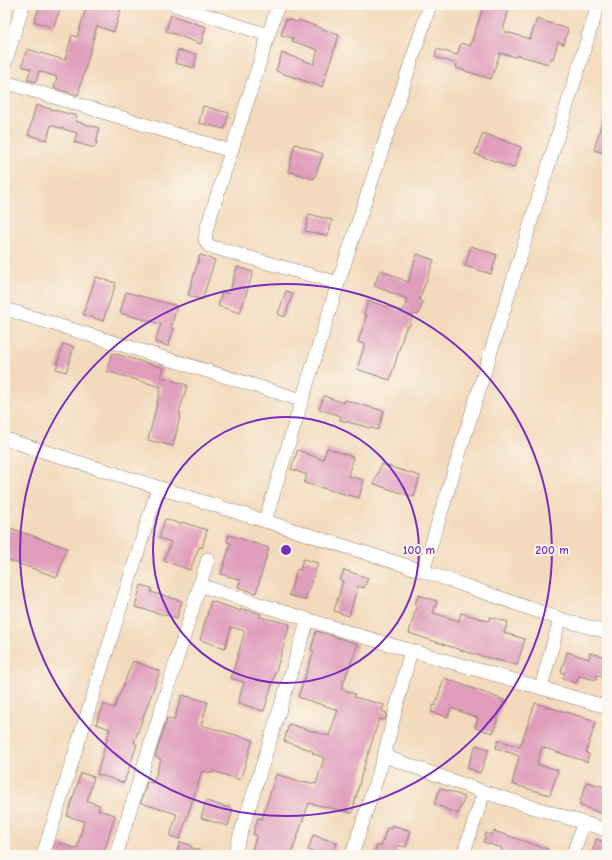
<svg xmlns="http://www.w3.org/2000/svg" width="612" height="860" viewBox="0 0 612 860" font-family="'Comic Neue',sans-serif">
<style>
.building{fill:#df9cbb}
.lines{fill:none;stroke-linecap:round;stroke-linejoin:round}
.minor-casing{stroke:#8f8274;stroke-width:14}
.minor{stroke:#fff;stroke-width:13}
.ring{fill:none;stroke:#7b2cbf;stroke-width:2}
.centre{fill:#7b2cbf;stroke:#fbf7ec;stroke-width:2}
.ring-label{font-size:12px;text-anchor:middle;font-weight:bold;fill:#7b2cbf;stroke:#fbf7ec;stroke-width:4;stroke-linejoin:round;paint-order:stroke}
</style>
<rect width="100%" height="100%" fill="#fbf7ec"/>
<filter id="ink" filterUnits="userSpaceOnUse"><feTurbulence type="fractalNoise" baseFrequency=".025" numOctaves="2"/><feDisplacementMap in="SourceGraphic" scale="8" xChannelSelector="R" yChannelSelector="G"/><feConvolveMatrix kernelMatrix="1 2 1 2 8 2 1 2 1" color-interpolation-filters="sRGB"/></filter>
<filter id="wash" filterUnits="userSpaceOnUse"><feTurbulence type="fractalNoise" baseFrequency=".012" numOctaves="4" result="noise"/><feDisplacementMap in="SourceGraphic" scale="16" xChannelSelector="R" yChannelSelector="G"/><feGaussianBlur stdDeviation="0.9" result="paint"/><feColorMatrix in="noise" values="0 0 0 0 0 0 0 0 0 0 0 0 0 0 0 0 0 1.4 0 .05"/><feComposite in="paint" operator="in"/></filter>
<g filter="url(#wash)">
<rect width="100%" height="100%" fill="#f3dabc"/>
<g id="blocks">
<g class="building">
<polygon points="40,5 55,5 61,7 53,28 34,21"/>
<polygon points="87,5 122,5 114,32 97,26 78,95 54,88 57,77 39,71 36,82 27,80 31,69 22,66 27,49 65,60 72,35 77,37"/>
<polygon points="484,5 510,5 503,31 530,39 537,19 568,29 564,44 558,42 553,59 551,58 549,64 517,55 516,57 500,53 491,79 456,68 457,64 435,57 437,49 457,55 461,43 470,46"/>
<polygon points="171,15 206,27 201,44 166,31"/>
<polygon points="286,19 298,22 299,20 339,35 322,87 276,71 282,53 314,64 318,50 292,41 293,38 281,35"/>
<polygon points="178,50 197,55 194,68 175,63"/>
<polygon points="36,105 77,116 75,121 99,128 96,146 94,148 74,142 77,133 51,125 47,140 28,135"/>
<polygon points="203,106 229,113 225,129 199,123"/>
<polygon points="605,112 607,112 607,154 594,150"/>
<polygon points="483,133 521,147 514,168 475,154"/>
<polygon points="295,144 323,154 314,179 288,171"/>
<polygon points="309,214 332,220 328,236 305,231"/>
<polygon points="471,246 497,255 491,274 465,266"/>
<polygon points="417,254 434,260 419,300 423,302 418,315 413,314 409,327 406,327 390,380 357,369 365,344 358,342 367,315 364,315 368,301 403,311 407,299 374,286 380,270 408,282"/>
<polygon points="200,255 215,260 202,300 188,295"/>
<polygon points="237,267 253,272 240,313 218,306 222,292 229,294"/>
<polygon points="96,277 116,283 103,321 83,314"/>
<polygon points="286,291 293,293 285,317 278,314"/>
<polygon points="126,292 177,306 171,328 174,329 168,346 155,342 161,324 120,313"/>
<polygon points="63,344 74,347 66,372 56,369"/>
<polygon points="112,353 164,368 161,377 187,385 179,413 181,413 173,446 148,440 161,387 106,371"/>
<polygon points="324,396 344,403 345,400 384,411 378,430 340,420 341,416 319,409"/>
<polygon points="327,448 353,457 348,476 364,480 359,498 304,483 307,475 291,469 298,450 323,460"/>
<polygon points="381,464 420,476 414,497 374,484"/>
<polygon points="165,519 181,524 182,522 207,530 202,548 199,547 190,570 164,561 171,542 159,538"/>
<polygon points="10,528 67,548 57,577 5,559 5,542"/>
<polygon points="229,535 269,548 256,593 238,587 241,580 221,574 231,543 227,542"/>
<polygon points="303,559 318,563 305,600 289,595 297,569 300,570"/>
<polygon points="344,570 368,578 364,588 358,586 349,616 334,611 343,581 340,580"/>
<polygon points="141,585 152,588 151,592 182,601 177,618 135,607"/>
<polygon points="418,595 437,601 433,613 459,621 461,613 489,621 490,617 508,622 504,633 525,639 517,665 470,653 409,633 417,604 415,604"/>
<polygon points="211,601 241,611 241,609 252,611 261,614 260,617 290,624 264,711 238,703 244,682 231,678 245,631 231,627 225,648 200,640"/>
<polygon points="316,631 358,644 341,689 355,694 354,697 384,705 382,711 387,713 385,720 379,719 362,773 352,813 309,803 291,855 250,855 257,835 253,834 258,818 262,819 276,774 302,783 303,781 316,784 324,758 312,753 313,751 284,741 289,724 329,736 338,710 298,697 314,651 311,650"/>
<polygon points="567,652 589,659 590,653 607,657 604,677 597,675 596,680 579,676 576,683 563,679 565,673 561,672"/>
<polygon points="133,661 160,671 134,742 137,744 124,783 97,774 110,729 96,724 104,704 114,708"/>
<polygon points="444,678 504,700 493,733 475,728 478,718 451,708 448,717 431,712 433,705 435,706"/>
<polygon points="182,695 208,702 201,725 253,740 240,780 213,771 212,773 202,771 180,839 170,836 177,814 141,803 147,782 153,783 161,759 155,757 167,718 174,720"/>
<polygon points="535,703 596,721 586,753 589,754 587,762 542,747 537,764 558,770 550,795 512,784 519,756 496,748 498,740 520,747"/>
<polygon points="476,745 489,749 480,773 467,768"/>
<polygon points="81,773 94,777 87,801 100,805 98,810 115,815 103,855 55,855 60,843 77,849 84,821 67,816"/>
<polygon points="587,782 607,788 607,815 579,805"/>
<polygon points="440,788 465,797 458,814 434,804"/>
<polygon points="206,801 233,809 228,826 201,818"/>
<polygon points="392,825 411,831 406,847 398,845 395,855 374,855 377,845 381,846 387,828 391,829"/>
<polygon points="494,831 547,849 545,855 514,855 501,851 502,848 483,842 486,833 492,835"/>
<polygon points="313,835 337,843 333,855 325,855 308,850"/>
<polygon points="596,839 607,843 607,855 591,855"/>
<polygon points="180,842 191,845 190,847 210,855 176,855"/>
</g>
</g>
</g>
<g filter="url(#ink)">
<use href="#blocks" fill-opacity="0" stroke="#8f8274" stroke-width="1"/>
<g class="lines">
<g class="minor-casing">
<g id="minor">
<polyline points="175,5 268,35"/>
<polyline points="278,5 207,227 205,240 209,246 338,283"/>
<polyline points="5,63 23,5"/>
<polyline points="5,82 231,151"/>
<polyline points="5,309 302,400"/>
<polyline points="5,439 423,571 560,619 607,632"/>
<polyline points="265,521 338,283 430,5"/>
<polyline points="423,571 598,5"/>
<polyline points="199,585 357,635 607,707"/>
<polyline points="541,687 560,619"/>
<polyline points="384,756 484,792 607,830"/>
<polyline points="43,855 158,488"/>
<polyline points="116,855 208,559"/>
<polyline points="234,855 308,620"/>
<polyline points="352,855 384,756 411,650"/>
<polyline points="463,855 484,792"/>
<polyline points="573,855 583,824"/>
</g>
</g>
<use href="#minor" class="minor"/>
</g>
</g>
<g class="ring">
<circle cx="286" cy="550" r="133"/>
<circle cx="286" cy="550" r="266"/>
</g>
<circle cx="286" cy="550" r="6" class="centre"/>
<g class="ring-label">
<text x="419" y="554">100 m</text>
<text x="552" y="554">200 m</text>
</g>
<rect width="612" height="860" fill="none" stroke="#fbf7ec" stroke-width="20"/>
</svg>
